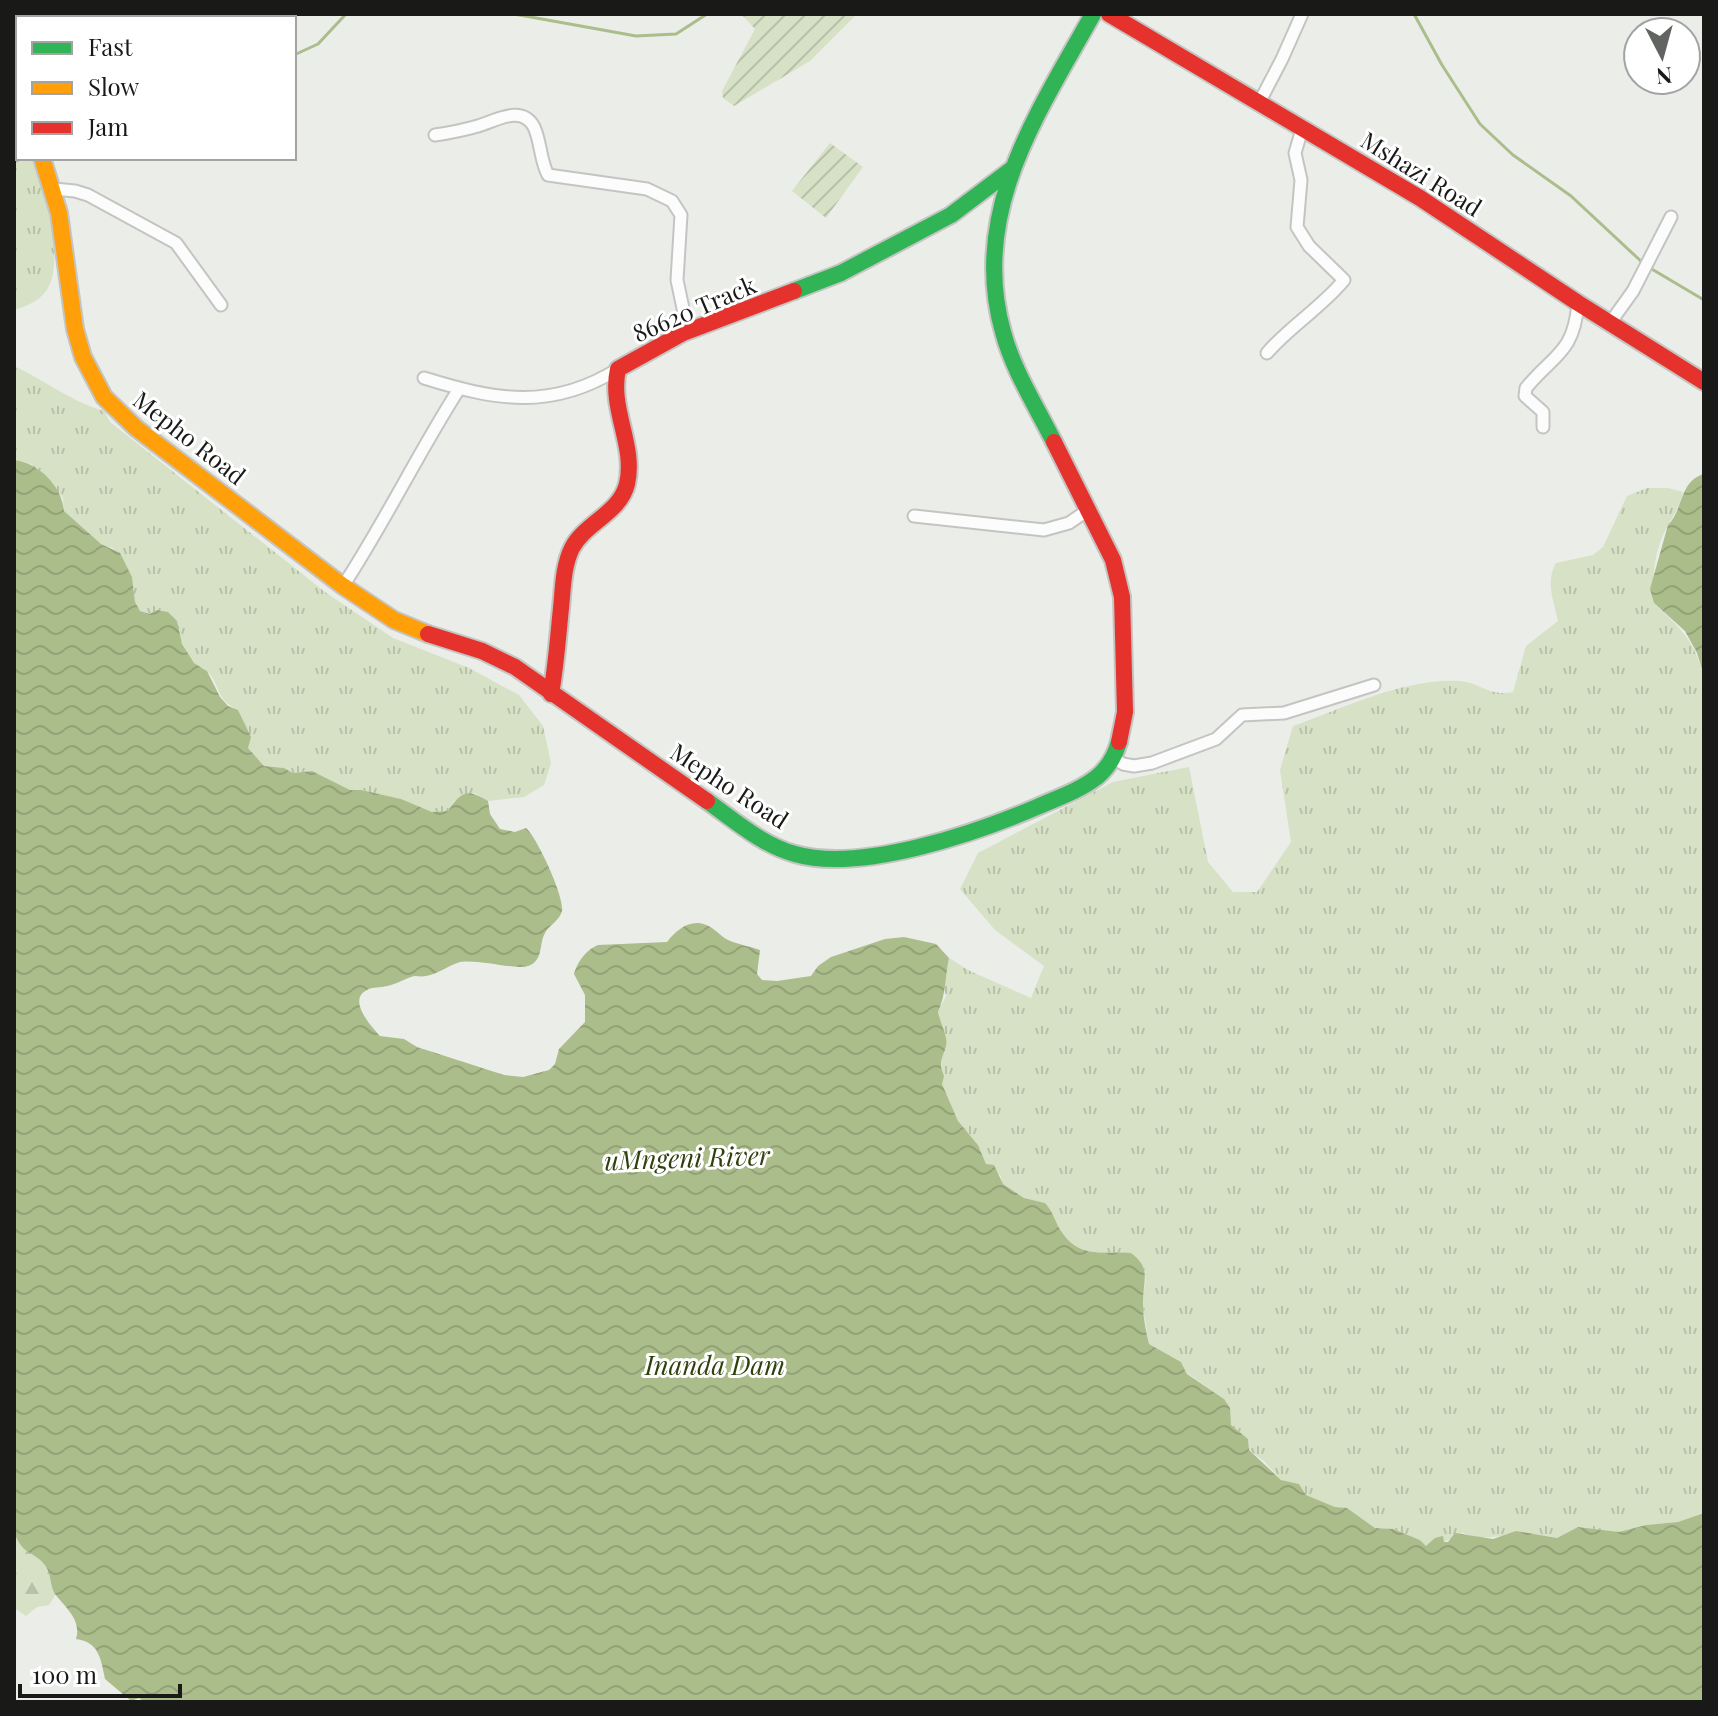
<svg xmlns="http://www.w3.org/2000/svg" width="1718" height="1716" viewBox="0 0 1718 1716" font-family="'Playfair Display',serif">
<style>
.grass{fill:url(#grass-tufts)}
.forest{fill:url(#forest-firs)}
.garden{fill:url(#garden-furrows)}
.water{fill:url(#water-waves)}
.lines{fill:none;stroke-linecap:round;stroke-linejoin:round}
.stream{stroke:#abbd8b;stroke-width:3}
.street-casing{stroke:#c4c5c2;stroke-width:15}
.fast-casing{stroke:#c4c5c2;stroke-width:20}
.slow-casing{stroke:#c4c5c2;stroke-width:20}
.jam-casing{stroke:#c4c5c2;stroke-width:20}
.street{stroke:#fcfcfc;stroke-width:11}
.fast{stroke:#30b455;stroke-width:16}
.slow{stroke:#ff9f0a;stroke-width:16}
.jam{stroke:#e5322d;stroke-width:16}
.labels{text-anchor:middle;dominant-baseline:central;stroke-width:6;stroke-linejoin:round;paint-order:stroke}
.street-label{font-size:24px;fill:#191a18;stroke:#fff}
.water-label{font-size:26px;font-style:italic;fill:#30400c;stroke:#fff}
</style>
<defs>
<pattern id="grass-tufts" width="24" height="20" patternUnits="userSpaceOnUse" patternTransform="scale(2)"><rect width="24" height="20" fill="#d6e1c5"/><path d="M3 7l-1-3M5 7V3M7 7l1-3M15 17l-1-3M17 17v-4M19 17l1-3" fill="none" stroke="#b7c0a8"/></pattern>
<pattern id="forest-firs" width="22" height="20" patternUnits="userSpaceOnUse" patternTransform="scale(2)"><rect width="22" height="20" fill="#d6e1c5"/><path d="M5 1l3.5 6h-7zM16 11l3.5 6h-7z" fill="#b7c0a8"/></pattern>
<pattern id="garden-furrows" width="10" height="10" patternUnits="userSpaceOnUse" patternTransform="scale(2)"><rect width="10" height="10" fill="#d6e1c5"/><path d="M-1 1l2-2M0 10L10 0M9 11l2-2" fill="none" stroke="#b7c0a8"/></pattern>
<pattern id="water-waves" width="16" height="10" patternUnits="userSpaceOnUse" patternTransform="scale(2)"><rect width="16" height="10" fill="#abbd8b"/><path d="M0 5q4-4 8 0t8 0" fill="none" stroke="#93a277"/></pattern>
</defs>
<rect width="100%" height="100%" fill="#ebede9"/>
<g class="grass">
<polygon points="79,14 252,14 255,18 79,18"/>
<path d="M 14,129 L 18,134 L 18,158 L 32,158 C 46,183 63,261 49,286 C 42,300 28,306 14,310 Z"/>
<path d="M 14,366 C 44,380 72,402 104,411 L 110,422 L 325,592 L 393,638 L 469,668 L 519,695 L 543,726 L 551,763 L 544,785 L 524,797 L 488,801 L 475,793 L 454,801 L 448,811 L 432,812 L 400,799 L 361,790 L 350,790 L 312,771 L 293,773 L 284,768 L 264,766 L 248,748 L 238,710 C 215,700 221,684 206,670 C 203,667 198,666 194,663 C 184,653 178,635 177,621 L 140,611 L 135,602 L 132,577 L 113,548 L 101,545 L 64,511 L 63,498 L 31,464 L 14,460 Z"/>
<path d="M 1647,488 L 1668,488 L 1683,492 C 1680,506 1674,515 1667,527 C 1654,550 1652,578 1654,603 C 1682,631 1691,635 1704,675 L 1704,1513 L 1678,1522 L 1646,1525 L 1619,1532 L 1578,1527 L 1557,1538 L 1534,1534 L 1477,1538 L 1463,1533 L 1444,1542 L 1443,1537 L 1426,1546 L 1420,1540 L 1393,1529 L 1375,1528 L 1347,1508 L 1335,1507 L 1306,1495 L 1299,1484 L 1281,1480 L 1265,1462 L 1249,1450 L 1248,1439 L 1231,1425 L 1224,1399 L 1187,1373 L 1181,1362 L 1149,1344 L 1142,1303 L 1146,1279 L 1143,1268 L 1131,1253 C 1103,1251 1079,1259 1061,1231 C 1055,1222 1053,1211 1045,1203 L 1024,1198 L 1002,1183 L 1001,1176 L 986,1164 L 978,1145 L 958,1121 L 942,1084 L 941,1057 L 946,1045 L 938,1012 L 946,996 L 944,988 L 949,958 L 970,971 L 1031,998 L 1044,966 L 995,930 L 960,889 L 978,853 L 1113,782 L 1189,767 L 1208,862 L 1233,892 L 1257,892 L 1291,842 L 1280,770 L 1293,726 C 1345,708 1403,678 1460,681 C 1481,683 1489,697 1513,692 L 1526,646 L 1558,621 C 1554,601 1545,582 1556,563 L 1593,555 L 1603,547 L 1627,496 Z"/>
</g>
<path class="forest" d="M 14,1532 C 23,1556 32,1550 44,1564 C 52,1573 52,1584 56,1594 L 49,1605 L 37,1607 L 26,1616 L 14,1608 Z"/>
<g class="garden">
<polygon points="741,14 857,14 810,61 734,106 723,98 722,91 755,29"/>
<polygon points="830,143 863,167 826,218 792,191"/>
</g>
<g class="water">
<path d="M 14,460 C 39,463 62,486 64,511 L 101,544 L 120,553 L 132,577 L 135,602 L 140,611 L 150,614 L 157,610 L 168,612 L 177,621 L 182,644 L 194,663 L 207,671 L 220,697 L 228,706 L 238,710 L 251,737 L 248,748 L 264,766 L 284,768 L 293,773 L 312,771 L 350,790 L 361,790 L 401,799 L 432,812 L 448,811 C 460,792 468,788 488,801 L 490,814 L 500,829 L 515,832 L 526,828 C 537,837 565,898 562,911 C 559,922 548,925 544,935 C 539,946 543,961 528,966 C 514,970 480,959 460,962 C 449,965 438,974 426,976 C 422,977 418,976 414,976 C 406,978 399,983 391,985 C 385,987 378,987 372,988 C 344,996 369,1024 380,1036 L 404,1039 L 417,1047 L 504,1075 L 523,1077 L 549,1070 L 555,1064 L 559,1049 L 585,1022 L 585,995 L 574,974 C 577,962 587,949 598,945 L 667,942 C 678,928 694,916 712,928 C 718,932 722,937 728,940 C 739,945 750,946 760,950 L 757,974 L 762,980 L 777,981 L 811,976 L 818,966 L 831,957 L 885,939 L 904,937 L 936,944 L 949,958 C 945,977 946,995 938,1012 C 940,1021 944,1029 946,1038 C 949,1052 935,1058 944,1076 L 942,1084 L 958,1121 L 978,1145 L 986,1164 L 994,1165 L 1003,1184 L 1024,1198 L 1045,1203 C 1053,1211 1055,1222 1061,1231 C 1079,1259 1103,1251 1131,1253 C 1153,1269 1142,1283 1143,1305 C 1143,1318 1146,1331 1149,1344 L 1181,1362 L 1187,1374 L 1224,1399 L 1230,1408 L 1231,1425 L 1248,1439 L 1249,1450 L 1281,1480 L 1299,1484 L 1306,1495 L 1335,1507 L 1347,1508 L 1375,1528 L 1393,1529 L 1420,1540 L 1426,1546 L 1435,1538 L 1443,1536 L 1444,1542 L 1448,1542 L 1455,1533 L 1493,1539 L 1516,1531 L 1557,1538 L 1578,1527 L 1619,1532 L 1646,1525 L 1678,1522 L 1704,1513 L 1704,1702 L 144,1702 L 139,1698 L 131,1701 L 105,1679 C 101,1659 99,1642 76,1639 C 82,1620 65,1607 55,1594 C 49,1584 52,1573 44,1564 C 32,1550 23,1556 14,1532 Z"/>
<path d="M 1704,474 L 1704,675 L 1697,653 L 1685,631 L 1654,603 L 1650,589 L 1668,525 C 1684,509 1679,481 1704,474 Z"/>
</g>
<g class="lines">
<g class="stream">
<polyline points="514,14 636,36 676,34 707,14"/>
<polyline points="1414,14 1442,65 1480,124 1513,155 1571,196 1644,264"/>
<polyline points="232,18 233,14"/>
<polyline points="294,55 318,44 346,14"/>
<polyline points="14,162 23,158"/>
<polyline points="1650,268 1704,300"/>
</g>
<g class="street-casing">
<g id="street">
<polyline points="1259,103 1282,59 1302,14"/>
<path d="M 435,135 C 449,133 464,130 478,126 C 495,121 522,104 534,127 C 541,142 540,160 548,175 L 647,189 L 672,201 L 681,215 L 677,280 L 688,332"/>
<polyline points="54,189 75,191 88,195 176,243 221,305"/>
<polyline points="1610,323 1633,291 1671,217"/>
<path d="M 1267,353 C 1290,326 1321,308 1344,280 L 1309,246 L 1297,227 L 1301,180 L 1295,153 L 1302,129"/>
<path d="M 424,378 C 495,400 551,411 618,369"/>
<path d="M 1543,427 L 1543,412 L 1525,396 L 1526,388 C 1554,354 1574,353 1578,303"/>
<polyline points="914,516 1044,530 1069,523 1088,510"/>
<path d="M 343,586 C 385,522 418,453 459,389"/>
<polyline points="1114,758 1123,764 1134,766 1152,763 1216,739 1242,715 1284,713 1374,685"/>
</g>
</g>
<g class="fast-casing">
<g id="fast">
<polyline points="14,119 18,123"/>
<polyline points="794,291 841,273 951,215 1012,169"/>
<path d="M 1054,442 C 1036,406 1013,370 1003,332 C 969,212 1038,113 1093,14"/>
<path d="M 707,801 C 734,820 762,845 795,854 C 861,873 976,833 1037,807 C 1057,798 1079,791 1097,777 C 1109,767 1115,756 1119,742"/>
</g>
</g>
<g class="slow-casing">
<polyline id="slow" points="42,158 59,213 75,329 83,357 104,397 136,428 343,586 394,620 428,634"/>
</g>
<g class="jam-casing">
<g id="jam">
<polyline points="1109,14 1420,198 1578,303 1704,382"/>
<polyline points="1054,442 1113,560 1122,597 1125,712 1119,742"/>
<polyline points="428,634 482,651 515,667 707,801"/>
<path d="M 551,694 C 556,666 558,637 561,608 C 563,589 563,566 572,548 C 585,523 620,513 627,484 C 636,445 609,409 618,369 L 683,333 L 794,291"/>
</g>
</g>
<use href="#street" class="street"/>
<use href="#fast" class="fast"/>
<use href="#slow" class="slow"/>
<use href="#jam" class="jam"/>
</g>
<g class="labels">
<g class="street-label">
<text transform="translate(1422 173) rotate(32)">Mshazi Road</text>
<text transform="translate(694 308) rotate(-23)">86620 Track</text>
<text transform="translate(190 437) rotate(38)">Mepho Road</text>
<text transform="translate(730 785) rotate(33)">Mepho Road</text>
</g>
<g class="water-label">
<text transform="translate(687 1157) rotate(-2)">uMngeni River</text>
<text x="715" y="1364">Inanda Dam</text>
</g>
</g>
<rect width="1718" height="1716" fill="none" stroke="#191a18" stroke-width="32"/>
<rect x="16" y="16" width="280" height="144" fill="#ffffff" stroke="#a3a3a3" stroke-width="2"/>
<rect x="32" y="42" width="40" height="12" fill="#30b455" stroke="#a3a3a3" stroke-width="2"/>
<text x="88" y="56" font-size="24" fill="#191a18">Fast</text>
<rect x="32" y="82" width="40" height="12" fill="#ff9f0a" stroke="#a3a3a3" stroke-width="2"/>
<text x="88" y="96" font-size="24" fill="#191a18">Slow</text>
<rect x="32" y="122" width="40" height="12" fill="#e5322d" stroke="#a3a3a3" stroke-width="2"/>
<text x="88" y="136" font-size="24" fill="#191a18">Jam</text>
<g transform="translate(1662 56) rotate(174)"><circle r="38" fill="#ffffff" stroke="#a3a3a3" stroke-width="2"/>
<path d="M0-6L14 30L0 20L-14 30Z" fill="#626461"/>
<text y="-12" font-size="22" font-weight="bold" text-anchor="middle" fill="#191a18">N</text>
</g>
<path d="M20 1684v12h160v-12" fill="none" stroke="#191a18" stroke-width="4"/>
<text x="32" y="1684" font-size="24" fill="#191a18" stroke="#ffffff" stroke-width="6" paint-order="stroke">100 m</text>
</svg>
